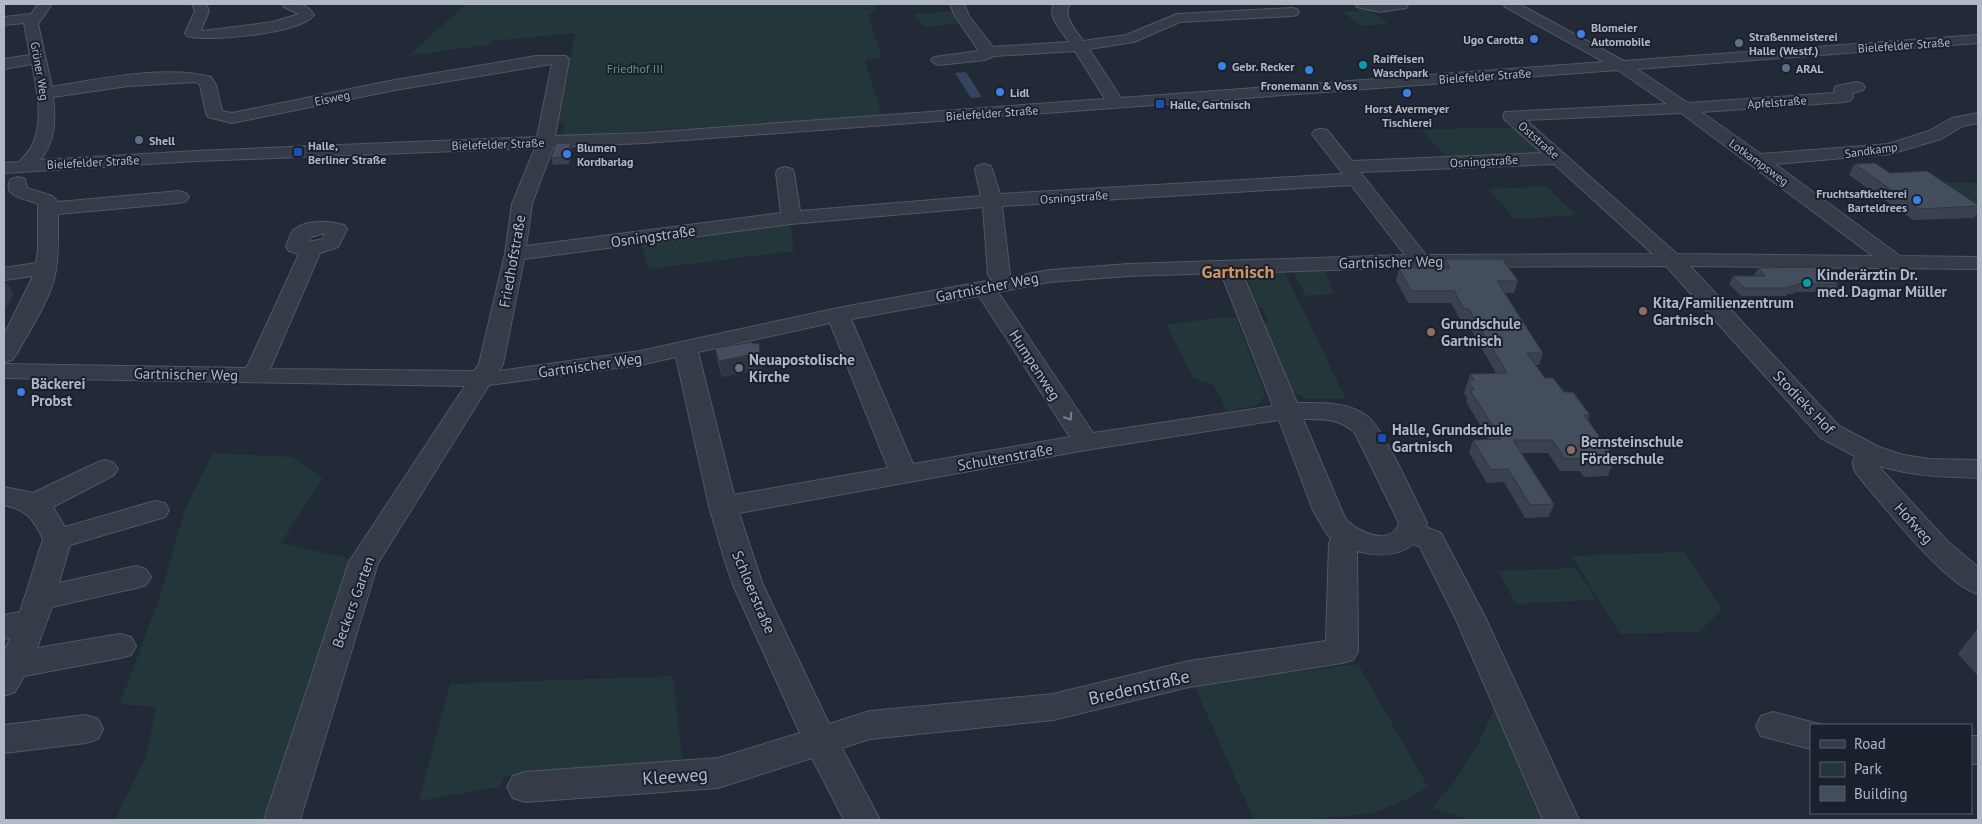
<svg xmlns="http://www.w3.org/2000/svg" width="1982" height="824" viewBox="0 0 1982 824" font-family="'PT Sans',sans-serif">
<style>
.green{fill:#233639}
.water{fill:#36455f}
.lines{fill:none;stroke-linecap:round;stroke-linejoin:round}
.minor-casing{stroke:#505763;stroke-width:2}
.minor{fill:#353c48;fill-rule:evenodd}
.wall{fill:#3a4250}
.shaded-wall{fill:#2f3641}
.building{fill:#434d5d;stroke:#2f3641}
.oneway{stroke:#79808d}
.shop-dot{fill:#3f7fe0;stroke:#1a212d;stroke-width:2}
.service-dot{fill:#5c6f8a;stroke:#1a212d;stroke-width:2}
.culture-dot{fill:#0f9aa8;stroke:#1a212d;stroke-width:2}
.transit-dot{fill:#1a4fb4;stroke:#1a212d;stroke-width:2}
.education-dot{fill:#8d6e63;stroke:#1a212d;stroke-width:2}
.worship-dot{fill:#6b7280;stroke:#1a212d;stroke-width:2}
.labels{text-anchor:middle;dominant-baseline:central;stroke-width:4;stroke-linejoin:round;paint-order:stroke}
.far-poi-label{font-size:12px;font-weight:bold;fill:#b0b7c5;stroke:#1a212d;text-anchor:start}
.far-street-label{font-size:12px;fill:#b0b7c5;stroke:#1a212d}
.far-park-label{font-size:12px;fill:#689474;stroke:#1a212d}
.street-label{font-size:15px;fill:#b0b7c5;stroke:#1a212d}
.poi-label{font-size:15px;font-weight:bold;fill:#b0b7c5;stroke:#1a212d;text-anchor:start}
.quarter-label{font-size:18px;font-weight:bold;fill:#cf9460;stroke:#1a212d}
.near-street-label{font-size:18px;fill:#b0b7c5;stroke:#1a212d}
</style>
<rect width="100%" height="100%" fill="#222a38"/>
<g class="green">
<polygon points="466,4 875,4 876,7 851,11 877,8 868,16 882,58 865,60 882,116 563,136 565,124 558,121 575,33 491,41 492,44 408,56"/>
<polygon points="1361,7 1367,8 1388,24 1362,26 1342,12 1358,11"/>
<polygon points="954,11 962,23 924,27 914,14"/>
<polygon points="1498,127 1520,130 1543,151 1538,154 1449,160 1422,130"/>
<polygon points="1929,182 1978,183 1978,217"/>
<polygon points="1546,186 1576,215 1515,219 1488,189"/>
<polygon points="790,221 794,251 649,269 640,242"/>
<polygon points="1324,269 1334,294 1306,296 1292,270"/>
<path d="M 1284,271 L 1346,399 L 1306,399 L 1289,389 L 1263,323 L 1269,322 L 1262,308 L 1257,308 L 1246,281 C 1252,268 1272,271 1284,271 Z"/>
<polygon points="1214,318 1236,318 1265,394 1258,405 1227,411 1213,384 1193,378 1167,325"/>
<polygon points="213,453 292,457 323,478 281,543 356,560 324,651 273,820 115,820 146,756 156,707 120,704 161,593 184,512"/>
<polygon points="1684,552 1722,610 1699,632 1620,634 1572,556"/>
<polygon points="1576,568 1596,600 1516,604 1498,571"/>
<polygon points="1358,664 1428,787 1408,799 1373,813 1306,820 1254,820 1193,683"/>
<polygon points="673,676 683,768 504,777 500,787 419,801 450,684"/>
<polygon points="1499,698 1553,820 1470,820 1432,808 1457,778 1479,742"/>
</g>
<polygon class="water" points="966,72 982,97 971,98 955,73"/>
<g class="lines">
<g class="minor-casing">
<g id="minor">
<path d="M 38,4 L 52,4 L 38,24 L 52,87 C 98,79 166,65 211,77 L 216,85 L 222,111 L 232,113 L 395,80 L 536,56 L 566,56 L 569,59 L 555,136 L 645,133 L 1105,99 L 1075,51 L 994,56 L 985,60 L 939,65 L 934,63 L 931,60 L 934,57 L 979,51 L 955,16 L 950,4 L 964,4 L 969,16 L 993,47 L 1069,42 C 1063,32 1046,16 1054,4 L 1070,4 C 1062,16 1075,29 1083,41 L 1126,35 L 1177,14 L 1292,8 L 1297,9 L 1299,12 L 1297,15 L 1292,16 L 1180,22 L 1134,42 L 1089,49 L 1121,98 L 1604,62 L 1505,7 L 1503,4 L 1519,4 L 1624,61 L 1978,35 L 1978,43 L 1637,69 L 1688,103 L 1835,93 L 1834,89 L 1836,86 L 1857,82 L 1863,84 L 1865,87 L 1863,90 L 1852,93 L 1853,97 L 1851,100 L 1845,102 L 1701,112 L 1761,154 L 1888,144 L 1929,131 L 1952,118 L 1978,113 L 1978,123 L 1963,126 L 1941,139 L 1890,154 L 1775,164 L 1900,256 L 1978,257 L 1978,269 L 1690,266 L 1839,426 L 1879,447 L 1903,455 L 1930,459 L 1978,460 L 1978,478 C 1944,477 1912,476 1880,466 L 1881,469 L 1948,542 L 1978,567 L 1978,594 C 1945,585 1883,505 1859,477 C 1854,471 1851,463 1855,456 L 1821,438 L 1666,266 L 1420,267 L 1242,273 L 1297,403 C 1320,403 1347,401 1367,416 C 1385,430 1415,500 1427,523 L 1426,527 L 1441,533 L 1485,617 L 1579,820 L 1543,820 L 1455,617 L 1420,547 L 1414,544 C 1397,557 1377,556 1357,551 L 1358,651 L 1353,660 L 1342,663 L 1189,687 L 1053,720 L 870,739 L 842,748 L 880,820 L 844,820 L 812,758 L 718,788 L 525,802 L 513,798 L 507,787 L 513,776 L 525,772 L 718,758 L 800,733 L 733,585 L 724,558 L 709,506 L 676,357 L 640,365 L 489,385 L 378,563 L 300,820 L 264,820 L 349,562 L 465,386 L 4,378 L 4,364 L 245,368 L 248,365 L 299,254 L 289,251 L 286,247 C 288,242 290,232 295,229 C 308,219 330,221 344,225 L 347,229 L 338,247 L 320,253 L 270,369 L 474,371 L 479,364 L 505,254 L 512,204 L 535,148 L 196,161 L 4,173 L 4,163 L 19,162 C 23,157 29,152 32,146 C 44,122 37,89 32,64 L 4,69 L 4,59 L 30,55 L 24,23 L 4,25 L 4,17 L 31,14 ZM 552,64 L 537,137 L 196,151 L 40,160 C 55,142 56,120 53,97 L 128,86 L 195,82 L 200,85 L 206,113 L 208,117 L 232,123 L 395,90 ZM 1618,70 L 1667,104 L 1505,112 L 1503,116 L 1505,120 L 1542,153 L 1352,161 L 1327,130 L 1321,129 L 1315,130 L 1312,134 L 1343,174 L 1000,194 L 991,166 L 984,164 L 977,166 L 975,170 L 981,196 L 800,211 L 794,173 L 792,169 L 785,167 L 778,169 L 776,173 L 781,213 L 526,246 L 532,204 L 553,147 L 645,143 ZM 1681,113 L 1873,256 L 1677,254 L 1526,120 ZM 1554,164 L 1653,254 L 1426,255 L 1360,172 ZM 1351,185 L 1405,255 L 1128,264 L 1050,270 L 1011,277 L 1010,275 L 1002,206 ZM 983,207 L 988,275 L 992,280 L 838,308 L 640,351 L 499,371 L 503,364 L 524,259 L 791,224 ZM 325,233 L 323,239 L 308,242 L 311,237 ZM 1221,273 L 1273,406 L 1093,433 L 998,292 L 1050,282 L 1128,276 ZM 979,296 L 1070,437 L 913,464 L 851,319 ZM 830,323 L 888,468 L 734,495 L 698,352 ZM 1303,419 C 1324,419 1339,418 1355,433 L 1399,523 C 1391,548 1355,531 1345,518 ZM 1279,420 L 1313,510 L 1325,531 L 1331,539 L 1329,543 L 1326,641 L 1189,661 L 1053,694 L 870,711 L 829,724 L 763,585 L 739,513 L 1086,450 Z"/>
<path d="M 192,4 L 206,4 L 209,11 L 201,30 L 203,31 L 273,22 L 299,14 L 284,7 L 282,4 C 295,4 307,2 314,15 C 300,34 209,42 187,36 L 185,33 L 195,11 Z"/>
<polygon points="1355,4 1407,4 1408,5 1406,8 1380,12 1357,7"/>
<path d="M 18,177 L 25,179 L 27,188 L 52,196 L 58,202 L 179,191 L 186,193 L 189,197 L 186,201 L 179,203 L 58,214 C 58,235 59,256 55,275 C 50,300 28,333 16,355 L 12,360 L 4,362 L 4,335 L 33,276 L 4,280 L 4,268 L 36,263 L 38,250 L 38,204 C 28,199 0,197 11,179 Z"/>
<path d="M 105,460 L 114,463 L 118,469 L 114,475 L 53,507 L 65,527 L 155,501 L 165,503 L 169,510 L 165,517 L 70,545 L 59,583 L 136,566 L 146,569 L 151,577 L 146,585 L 136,588 L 52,607 L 37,648 L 120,634 L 131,637 L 136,646 L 131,655 L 120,658 L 24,676 L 15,692 L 4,696 L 4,652 L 10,638 L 4,639 L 4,615 L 20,612 L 43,539 C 34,520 26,509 4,505 L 4,487 L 33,493 L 96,463 Z"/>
<polygon points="1773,712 1823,725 1811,725 1811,749 1761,736 1756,726 1761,716"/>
<polygon points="86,715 98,719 103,729 98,739 86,743 4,753 4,725"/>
<rect x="1971" y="736" width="7" height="28"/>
</g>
</g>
<use href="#minor" class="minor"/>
</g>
<g class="wall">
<polygon points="571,143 573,150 569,164 553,165 551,158"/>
<polygon points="1854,164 1890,173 1978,205 1978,210 1974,218 1913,220 1849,175"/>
<polygon points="1445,259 1518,281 1514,293 1505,293 1543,353 1539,365 1536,365 1545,378 1564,392 1590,415 1588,420 1610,451 1608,456 1613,463 1608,476 1584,477 1579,471 1560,471 1548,453 1521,453 1554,504 1549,517 1525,518 1504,482 1487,483 1469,453 1473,440 1489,440 1466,402 1467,398 1464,393 1470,374 1496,373 1466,321 1461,321 1451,303 1408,303 1396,280 1399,268 1442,268"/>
<polygon points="1758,268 1838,284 1834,292 1795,292 1794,294 1787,294 1786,296 1741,296 1729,284 1733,276 1754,276"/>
<polygon points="715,348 762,369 722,377 718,364"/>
<polygon points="1977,629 1978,629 1978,676 1958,654"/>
</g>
<g class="shaded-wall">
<polygon points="571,143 573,150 569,164 568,157"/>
<polygon points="7,283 14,294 4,311 4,287"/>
<polygon points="760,353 762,369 722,377 719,361"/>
</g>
<g class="building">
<polygon points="556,143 571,143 568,157 551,158"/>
<polygon points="1875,163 1890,173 1927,171 1978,205 1978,206 1919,209 1854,164"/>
<polygon points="1445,259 1503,259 1518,281 1497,281 1543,353 1527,353 1545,378 1553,378 1564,392 1573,392 1590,415 1584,415 1610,451 1604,451 1613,463 1589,464 1585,458 1565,459 1552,440 1513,440 1554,504 1530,505 1508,469 1491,470 1473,440 1501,439 1470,390 1474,390 1468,380 1474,380 1470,374 1507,373 1469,309 1464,309 1454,291 1411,291 1399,268 1450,268"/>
<polygon points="1812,267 1821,268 1838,284 1796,284 1798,286 1790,286 1790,288 1744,288 1733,276 1765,276 1758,268"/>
<polygon points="753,342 753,344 759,343 760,353 719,361 715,348"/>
</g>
<defs><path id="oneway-chevron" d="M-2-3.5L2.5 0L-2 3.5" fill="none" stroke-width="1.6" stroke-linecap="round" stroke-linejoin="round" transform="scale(1.25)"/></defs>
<use class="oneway" href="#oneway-chevron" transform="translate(1069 417) rotate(57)"/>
<g class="shop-dot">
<circle cx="1581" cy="34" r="5"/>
<circle cx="1534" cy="39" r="5"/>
<circle cx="1222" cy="66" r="5"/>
<circle cx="1309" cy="70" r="5"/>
<circle cx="1000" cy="92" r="5"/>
<circle cx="1407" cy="93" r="5"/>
<circle cx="567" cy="154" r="5"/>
<circle cx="1917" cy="200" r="5"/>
<circle cx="21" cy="392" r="5"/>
</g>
<g class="service-dot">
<circle cx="1739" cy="43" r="5"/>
<circle cx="1786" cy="68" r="5"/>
<circle cx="139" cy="140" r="5"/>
</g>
<g class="culture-dot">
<circle cx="1363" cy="65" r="5"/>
<circle cx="1807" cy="283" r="5"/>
</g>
<g class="transit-dot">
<rect x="1155" y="99" width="10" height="10" rx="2.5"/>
<rect x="293" y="147" width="10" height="10" rx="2.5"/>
<rect x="1377" y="433" width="10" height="10" rx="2.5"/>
</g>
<g class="education-dot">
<circle cx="1643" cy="311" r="5"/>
<circle cx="1431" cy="332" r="5"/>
<circle cx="1571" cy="450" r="5"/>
</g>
<circle class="worship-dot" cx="739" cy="368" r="5"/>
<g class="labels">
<g class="far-poi-label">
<text x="1591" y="27">Blomeier<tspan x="1591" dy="14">Automobile</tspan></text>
<text x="1749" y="36">Straßenmeisterei<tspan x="1749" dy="14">Halle (Westf.)</tspan></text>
<text x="1524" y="39" text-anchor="end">Ugo Carotta</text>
<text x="1373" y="58">Raiffeisen<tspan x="1373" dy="14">Waschpark</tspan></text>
<text x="1232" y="66">Gebr. Recker</text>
<text x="1796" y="68">ARAL</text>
<text x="1309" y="85" text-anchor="middle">Fronemann &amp; Voss</text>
<text x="1010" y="92">Lidl</text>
<text x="1170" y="104">Halle, Gartnisch</text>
<text x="1407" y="108" text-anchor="middle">Horst Avermeyer<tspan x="1407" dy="14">Tischlerei</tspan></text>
<text x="149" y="140">Shell</text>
<text x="308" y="145">Halle,<tspan x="308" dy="14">Berliner Straße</tspan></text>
<text x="577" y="147">Blumen<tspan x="577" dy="14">Kordbarlag</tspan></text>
<text x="1907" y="193" text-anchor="end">Fruchtsaftkelterei<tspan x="1907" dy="14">Barteldrees</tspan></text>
</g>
<g class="far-street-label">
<text transform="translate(1904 45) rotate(-4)">Bielefelder Straße</text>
<text transform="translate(40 71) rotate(80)">Grüner Weg</text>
<text transform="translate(1485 76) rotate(-4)">Bielefelder Straße</text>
<text transform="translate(332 98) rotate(-12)">Eisweg</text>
<text transform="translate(1777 102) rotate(-4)">Apfelstraße</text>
<text transform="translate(992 113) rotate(-4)">Bielefelder Straße</text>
<text transform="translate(1539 140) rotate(41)">Oststraße</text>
<text transform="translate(498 144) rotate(-2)">Bielefelder Straße</text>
<text transform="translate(1871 150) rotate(-8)">Sandkamp</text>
<text transform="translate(1484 161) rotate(-3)">Osningstraße</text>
<text transform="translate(93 162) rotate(-3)">Bielefelder Straße</text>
<text transform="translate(1759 162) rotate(36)">Lotkampsweg</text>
<text transform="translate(1074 197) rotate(-4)">Osningstraße</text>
</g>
<g class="far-park-label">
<text x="635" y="68">Friedhof III</text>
</g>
<g class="street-label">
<text transform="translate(653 236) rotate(-8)">Osningstraße</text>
<text transform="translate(512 261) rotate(-80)">Friedhofstraße</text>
<text transform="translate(1391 262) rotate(-1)">Gartnischer Weg</text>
<text transform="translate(987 287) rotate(-11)">Gartnischer Weg</text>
<text transform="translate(590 365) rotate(-8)">Gartnischer Weg</text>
<text transform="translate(1035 365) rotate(57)">Humpenweg</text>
<text transform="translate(186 374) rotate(1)">Gartnischer Weg</text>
<text transform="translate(1804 402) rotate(46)">Stodieks Hof</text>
<text transform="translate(1005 457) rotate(-10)">Schultenstraße</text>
<text transform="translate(1914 523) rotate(48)">Hofweg</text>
<text transform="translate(754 592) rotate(67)">Schloerstraße</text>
<text transform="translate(353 602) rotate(-70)">Beckers Garten</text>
</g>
<g class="poi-label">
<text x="1817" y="274">Kinderärztin Dr.<tspan x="1817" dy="17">med. Dagmar Müller</tspan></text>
<text x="1653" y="302">Kita/Familienzentrum<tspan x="1653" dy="17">Gartnisch</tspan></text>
<text x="1441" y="323">Grundschule<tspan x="1441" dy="17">Gartnisch</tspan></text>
<text x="749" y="359">Neuapostolische<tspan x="749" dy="17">Kirche</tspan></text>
<text x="31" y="383">Bäckerei<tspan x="31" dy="17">Probst</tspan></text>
<text x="1392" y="429">Halle, Grundschule<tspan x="1392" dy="17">Gartnisch</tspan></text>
<text x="1581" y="441">Bernsteinschule<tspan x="1581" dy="17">Förderschule</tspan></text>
</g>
<g class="quarter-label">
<text x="1238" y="271">Gartnisch</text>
</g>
<g class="near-street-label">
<text transform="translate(1139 687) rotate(-13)">Bredenstraße</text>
<text transform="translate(675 776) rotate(-4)">Kleeweg</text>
</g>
</g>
<rect width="1982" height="824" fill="none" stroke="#b0b7c5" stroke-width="10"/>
<rect x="1810" y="724" width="162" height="90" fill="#1a212d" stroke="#565d6a"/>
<rect x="1820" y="740" width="25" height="8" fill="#353c48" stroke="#565d6a"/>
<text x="1854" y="749" font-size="15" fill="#b0b7c5">Road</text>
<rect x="1820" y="762" width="25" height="15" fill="#233639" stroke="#565d6a"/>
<text x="1854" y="774" font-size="15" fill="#b0b7c5">Park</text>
<rect x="1820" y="786" width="25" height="15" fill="#434d5d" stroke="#565d6a"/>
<text x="1854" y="799" font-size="15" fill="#b0b7c5">Building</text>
</svg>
